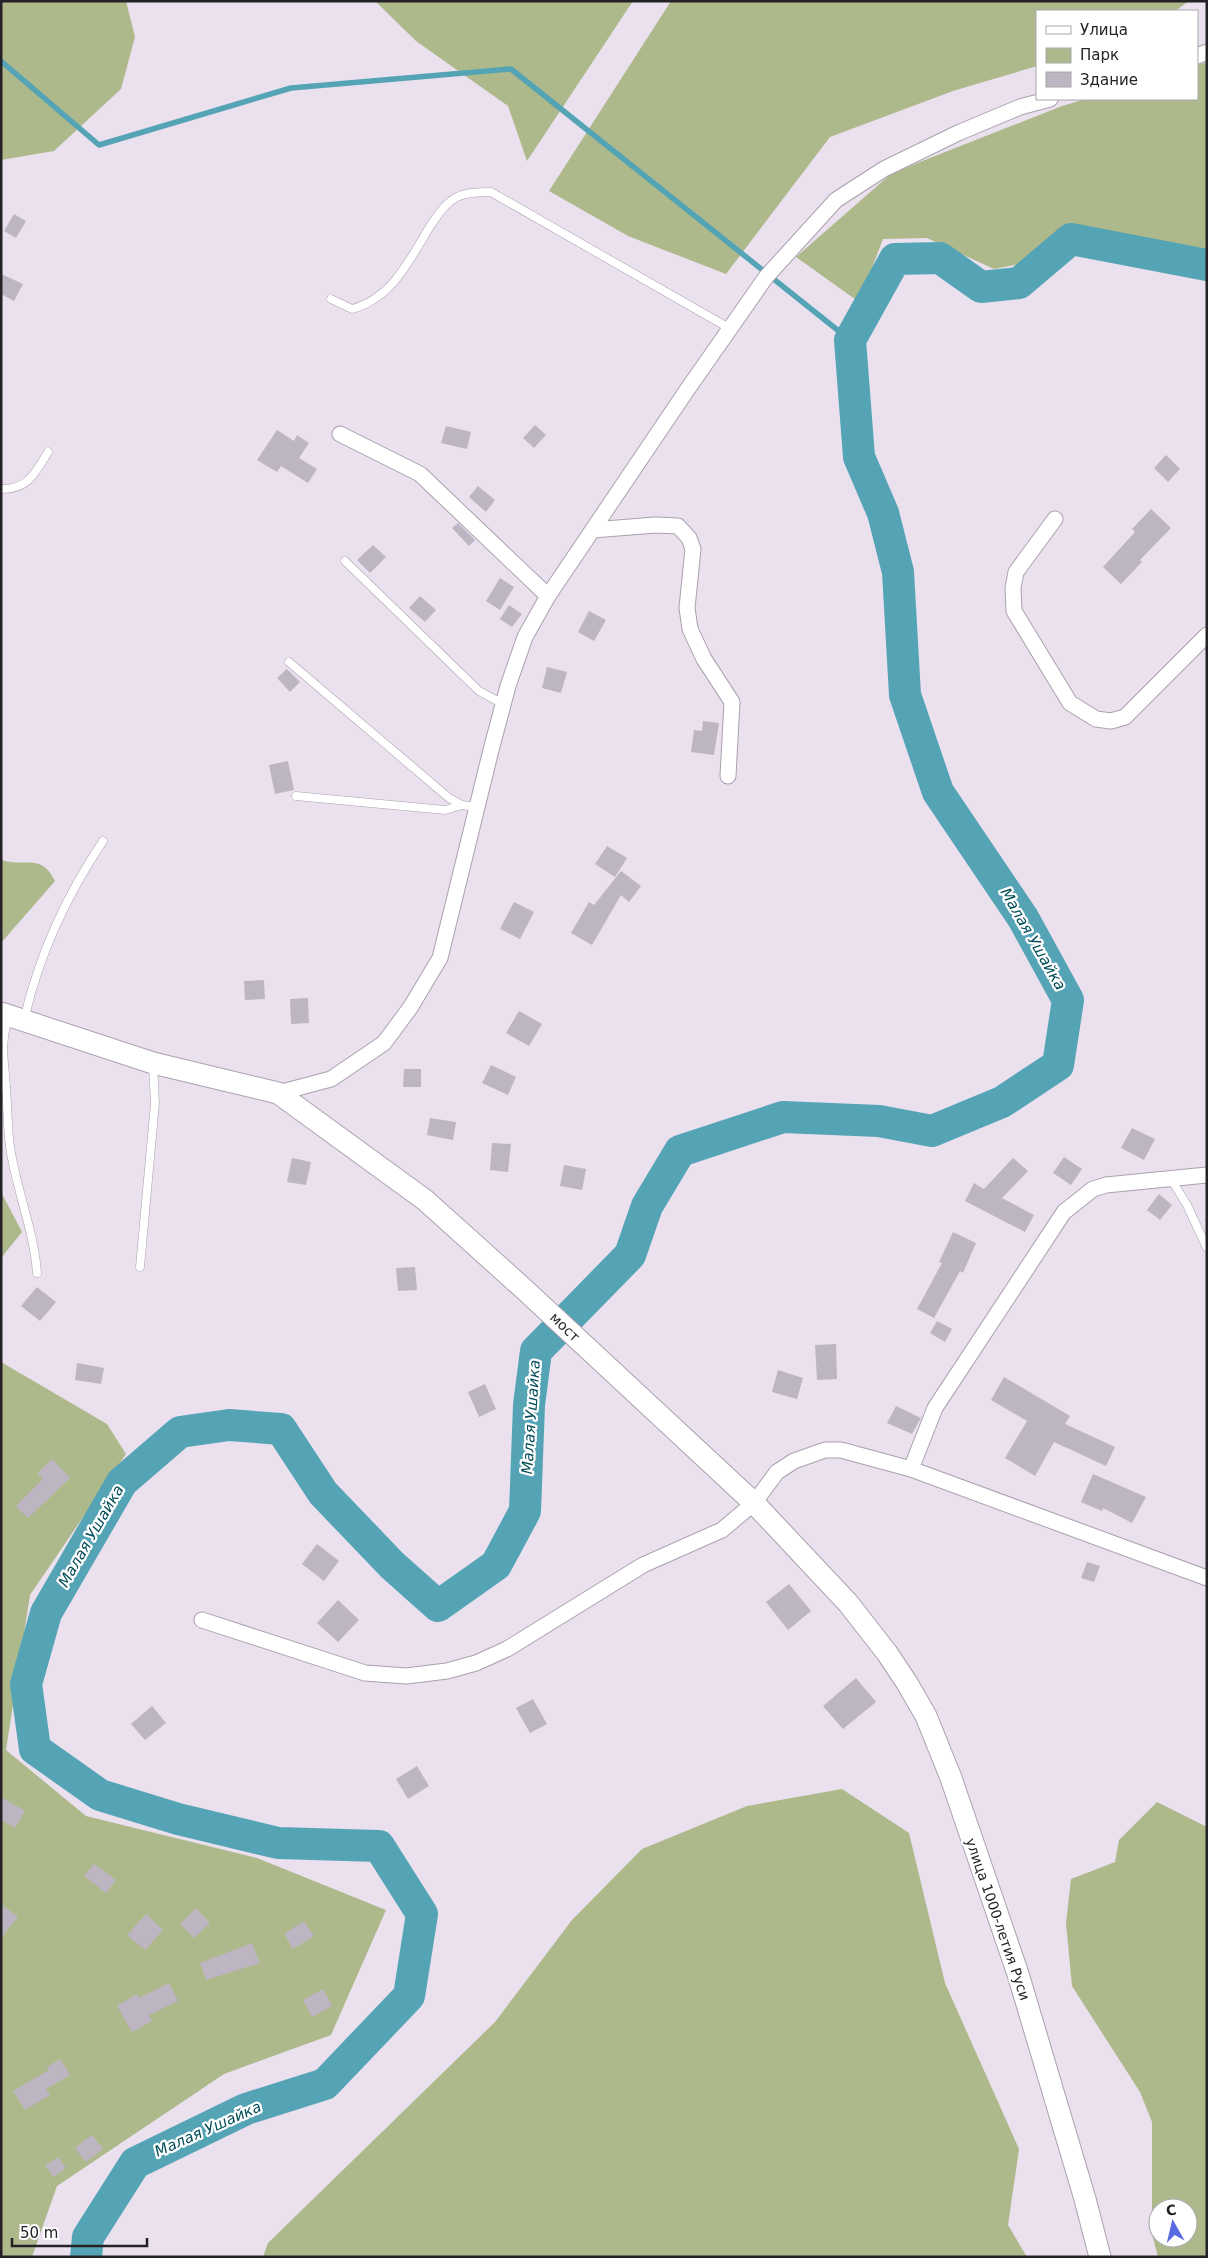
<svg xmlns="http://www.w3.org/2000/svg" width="1208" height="2258" viewBox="0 0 1208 2258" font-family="'DejaVu Sans',sans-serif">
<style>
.green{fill:#aeb98b;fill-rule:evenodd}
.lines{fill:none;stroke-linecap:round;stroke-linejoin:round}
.stream{stroke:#54a4b6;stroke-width:5.5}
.river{stroke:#54a4b6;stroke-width:32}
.building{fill:#beb5c2}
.lane-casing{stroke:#aaa1ae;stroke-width:9}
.street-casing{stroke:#aaa1ae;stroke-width:17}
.secondary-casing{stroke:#aaa1ae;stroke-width:23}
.lane{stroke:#fff;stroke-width:8}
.street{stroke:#fff;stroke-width:15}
.secondary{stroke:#fff;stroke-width:21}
.labels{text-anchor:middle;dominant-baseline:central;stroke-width:4.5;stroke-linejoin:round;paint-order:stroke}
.street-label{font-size:14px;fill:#252227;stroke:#fff}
.water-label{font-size:15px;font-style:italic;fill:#004c58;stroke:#fff}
</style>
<rect width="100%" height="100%" fill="#eae0ee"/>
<g class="green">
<polygon points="1,1 126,1 135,37 121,89 54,151 1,160"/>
<polygon points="375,1 633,1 527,161 508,106 416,41"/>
<polygon points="671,1 1189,1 1175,11 1037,11 1037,66 953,91 830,137 726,274 628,236 549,191"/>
<polygon points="1207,62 1207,252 1065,226 1025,263 994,269 927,238 883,239 859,302 796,257 892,173 1062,106 1086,99 1197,99 1197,65"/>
<path d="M 1,860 C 25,868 41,852 55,881 L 1,943 Z"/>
<polygon points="1,1192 22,1232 1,1258"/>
<polygon points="1,1362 107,1424 126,1454 30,1595 6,1750 86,1816 257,1858 386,1910 331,2035 224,2074 57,2186 32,2257 1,2257"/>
<polygon points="842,1789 909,1833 945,1983 1019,2149 1008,2225 1027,2257 263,2257 268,2243 495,2022 572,1920 642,1849 747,1806"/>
<path d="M 1157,1802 L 1207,1827 L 1207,2257 L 1158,2257 L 1152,2234 L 1152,2122 L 1140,2092 L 1072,1986 L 1066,1923 L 1071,1879 L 1115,1862 L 1119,1840 ZM 1158,2208 L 1188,2208 L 1188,2238 L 1158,2238 Z"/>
</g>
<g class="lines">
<polyline class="stream" points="1,61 99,145 291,88 511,69 850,340"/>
<polyline class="river" points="86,2257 88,2237 135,2163 246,2109 325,2084 409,1996 422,1914 379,1846 278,1843 178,1819 100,1795 35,1749 26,1684 46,1613 122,1482 180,1432 229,1425 281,1429 323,1493 392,1565 438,1606 496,1565 525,1511 529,1405 536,1351 630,1255 647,1206 680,1151 783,1117 879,1121 932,1131 1002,1102 1058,1065 1068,1000 1023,918 938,792 905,695 898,572 883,513 859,457 850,340 895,259 940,258 981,287 1019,283 1071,239 1207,265"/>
</g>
<g class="building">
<polygon points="14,214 26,221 16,238 4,231"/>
<polygon points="1,274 23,284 14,301 1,294"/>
<polygon points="535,425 546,435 534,448 523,438"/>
<polygon points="446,426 471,432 467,449 441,443"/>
<polygon points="277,430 294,441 297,435 309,443 299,458 317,469 308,483 281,466 277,472 257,460"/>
<polygon points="1166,455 1180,469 1168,482 1154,468"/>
<polygon points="478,486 495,500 486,512 469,497"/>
<polygon points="1151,509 1171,528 1140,560 1142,562 1121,584 1103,567 1135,532 1132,529"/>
<polygon points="458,523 475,540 469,546 452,528"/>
<polygon points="373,545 386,557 370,573 357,560"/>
<polygon points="500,578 514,587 500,610 486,601"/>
<polygon points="420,596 436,610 425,622 409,608"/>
<polygon points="509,605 522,614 512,627 500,619"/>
<polygon points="589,611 606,620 594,641 578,632"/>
<polygon points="547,667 567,672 561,693 542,688"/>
<polygon points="287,669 300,682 290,692 277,678"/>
<polygon points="703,721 719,723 714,755 691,752 694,730 702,731"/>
<polygon points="288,761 294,790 275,794 269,765"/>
<polygon points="607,846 627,858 615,877 595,864"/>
<polygon points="621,871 641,886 629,902 621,895 592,945 571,933 589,902 594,905"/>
<polygon points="514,902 534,912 520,939 500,929"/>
<polygon points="264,980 265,999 245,1000 244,981"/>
<polygon points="308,998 309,1023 291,1024 290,999"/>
<polygon points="519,1011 542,1024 529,1046 506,1033"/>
<polygon points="491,1065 516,1077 508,1095 482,1083"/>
<polygon points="404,1069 421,1069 421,1087 403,1087"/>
<polygon points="430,1118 456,1122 453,1140 427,1135"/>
<polygon points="1132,1128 1155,1139 1144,1160 1121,1148"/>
<polygon points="492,1143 511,1144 508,1172 490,1170"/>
<polygon points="1064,1157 1082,1169 1071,1185 1053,1173"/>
<polygon points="292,1158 311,1162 306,1185 287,1182"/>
<polygon points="1013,1158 1028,1171 1002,1198 1034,1215 1025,1232 965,1201 974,1183 984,1189"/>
<polygon points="564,1165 586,1169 582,1190 560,1186"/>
<polygon points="1159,1194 1172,1205 1160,1220 1147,1210"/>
<polygon points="953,1232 976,1243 963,1273 960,1271 934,1318 917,1309 942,1263 939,1262"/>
<polygon points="415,1267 417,1290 398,1291 396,1268"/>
<polygon points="37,1287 56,1302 40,1321 21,1306"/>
<polygon points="937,1321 952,1329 945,1342 930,1333"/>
<polygon points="836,1344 837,1379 817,1380 815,1345"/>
<polygon points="77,1363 104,1368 101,1384 75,1380"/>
<polygon points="778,1370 803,1378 797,1399 772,1392"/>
<polygon points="1004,1377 1070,1416 1065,1424 1115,1447 1106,1466 1054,1442 1035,1476 1005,1458 1027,1421 991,1400"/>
<polygon points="485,1384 496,1409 479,1417 468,1392"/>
<polygon points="896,1406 921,1418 912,1434 887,1423"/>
<polygon points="52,1459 70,1478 28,1518 16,1506 43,1479 37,1473"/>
<polygon points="1093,1474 1146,1497 1132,1523 1103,1508 1102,1511 1081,1502"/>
<polygon points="317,1544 339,1561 324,1581 302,1564"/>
<polygon points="1087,1562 1100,1566 1094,1582 1081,1578"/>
<polygon points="789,1584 811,1611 788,1630 766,1602"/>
<polygon points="338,1600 359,1620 338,1642 317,1623"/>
<polygon points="856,1678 876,1702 843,1729 823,1706"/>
<polygon points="533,1699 547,1724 530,1733 516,1708"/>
<polygon points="152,1706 166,1723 145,1740 131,1724"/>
<polygon points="417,1766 429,1786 408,1799 396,1779"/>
<polygon points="1,1797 25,1811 15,1828 1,1820"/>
<polygon points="94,1864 116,1880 106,1893 84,1876"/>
<polygon points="1,1904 18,1917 1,1938"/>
<polygon points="196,1908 210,1923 194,1938 180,1924"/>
<polygon points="146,1914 163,1930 145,1950 127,1935"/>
<polygon points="304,1921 314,1936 293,1949 284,1934"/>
<polygon points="252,1943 260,1963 206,1980 200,1963"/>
<polygon points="169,1983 178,2001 149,2015 152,2021 132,2032 117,2006 137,1994 139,1998"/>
<polygon points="323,1989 332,2006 312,2017 303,2000"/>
<polygon points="60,2059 70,2075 46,2089 50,2095 25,2110 13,2091 49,2070 47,2067"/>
<polygon points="92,2135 103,2149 86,2162 75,2148"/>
<polygon points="58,2157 66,2168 54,2177 45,2166"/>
</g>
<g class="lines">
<g class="lane-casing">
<g id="lane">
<path d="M 331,299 L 352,309 C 392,298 409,261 429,228 C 437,216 444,204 457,197 C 467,192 480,192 491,192 L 729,328"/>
<path d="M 1,489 C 28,490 36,472 48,452"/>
<polyline points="345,561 479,691 503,704"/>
<polyline points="289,662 449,798 462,805 476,807"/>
<polyline points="296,796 445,810 462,805"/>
<path d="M 8,1017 C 0,1048 4,1057 6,1088 C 8,1110 7,1132 11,1153 C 18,1194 34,1232 37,1273"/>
<path d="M 24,1020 C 39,955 66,896 103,841"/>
<polyline points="1171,1179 1187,1205 1207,1248"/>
<polyline points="140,1267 155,1103 153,1065"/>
</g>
</g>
<g class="street-casing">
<g id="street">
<polyline points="1197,56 1207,52"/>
<polyline points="340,434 420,474 548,596"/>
<polyline points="1055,519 1016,572 1013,588 1014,611 1070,703 1096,719 1111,721 1125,717 1207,635"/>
<polyline points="593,530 655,525 678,526 689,538 693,549 687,608 690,629 704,659 732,702 728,776"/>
<polyline points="278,1093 331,1079 384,1043 410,1008 440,958 491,750 508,686 525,637 548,596 687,390 766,277 836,200 884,169 958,133 1020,107 1050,99"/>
<polyline points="911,1469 935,1408 1064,1212 1093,1189 1106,1185 1207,1175"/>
<polyline points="202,1620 365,1673 406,1676 447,1671 476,1663 507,1649 643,1565 722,1530 754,1503 777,1472 794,1461 825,1450 841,1450 911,1469 1207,1578"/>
</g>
</g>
<g class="secondary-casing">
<polyline id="secondary" points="1,1013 153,1063 278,1093 425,1200 525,1290 754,1503 848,1603 887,1653 907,1683 926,1716 951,1778 1018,1974 1085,2199 1100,2257"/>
</g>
<use href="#lane" class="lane"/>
<use href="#street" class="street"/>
<use href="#secondary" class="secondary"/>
</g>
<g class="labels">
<g class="street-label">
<text transform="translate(565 1327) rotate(44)">мост</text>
<text transform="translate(998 1919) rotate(71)">улица 1000-летия Руси</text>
</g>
<g class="water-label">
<text transform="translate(1033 939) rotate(60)">Малая Ушайка</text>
<text transform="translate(531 1417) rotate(-86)">Малая Ушайка</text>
<text transform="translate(91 1536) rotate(-60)">Малая Ушайка</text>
<text transform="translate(208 2129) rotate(-24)">Малая Ушайка</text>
</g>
</g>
<rect width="1208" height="2258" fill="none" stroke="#252227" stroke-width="5"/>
<rect x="1036" y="10" width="162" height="90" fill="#ffffff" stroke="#a8a7a9"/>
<rect x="1046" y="26" width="25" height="8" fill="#ffffff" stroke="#a8a7a9"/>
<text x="1080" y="35" font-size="15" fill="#252227">Улица</text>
<rect x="1046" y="48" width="25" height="15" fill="#aeb98b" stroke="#a8a7a9"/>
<text x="1080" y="60" font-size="15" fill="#252227">Парк</text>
<rect x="1046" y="72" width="25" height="15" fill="#beb5c2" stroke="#a8a7a9"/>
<text x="1080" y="85" font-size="15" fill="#252227">Здание</text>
<g transform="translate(1173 2223) rotate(352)"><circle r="24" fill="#ffffff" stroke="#a8a7a9"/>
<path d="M0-4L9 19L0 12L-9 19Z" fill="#586ae1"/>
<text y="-8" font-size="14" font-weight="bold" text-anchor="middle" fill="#252227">С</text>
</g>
<path d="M12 2238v8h135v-8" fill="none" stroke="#252227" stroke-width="2.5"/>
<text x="20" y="2238" font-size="15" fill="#252227" stroke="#ffffff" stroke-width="4" paint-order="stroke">50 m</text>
</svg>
